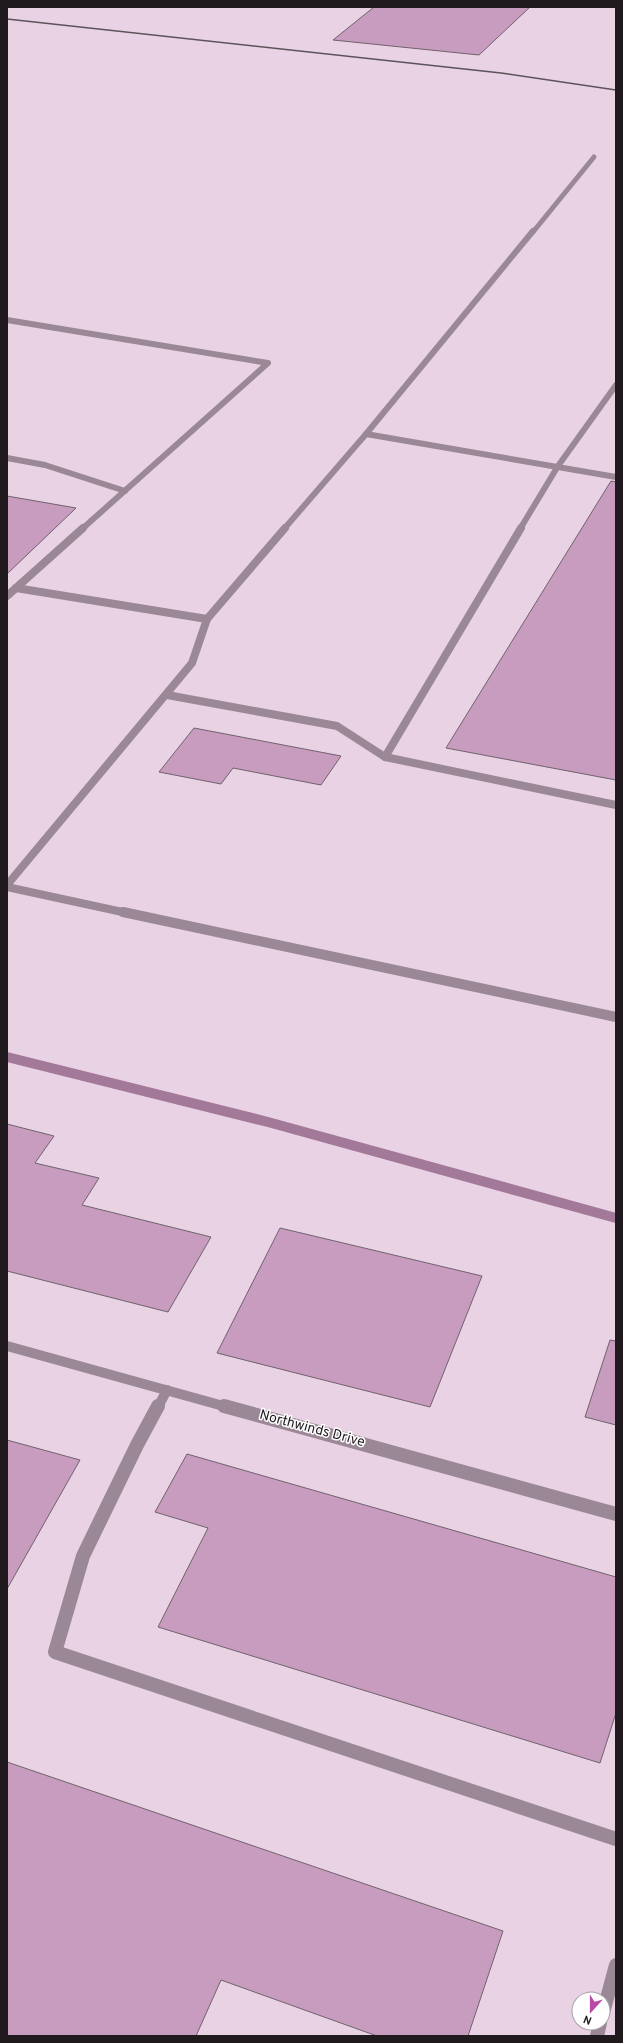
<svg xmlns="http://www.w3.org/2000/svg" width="623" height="2043" viewBox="0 0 623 2043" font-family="Overpass,sans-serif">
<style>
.built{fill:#e9d2e4;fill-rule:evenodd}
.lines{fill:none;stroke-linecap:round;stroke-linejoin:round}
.stream{stroke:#a3799a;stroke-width:10}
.building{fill:#c79cbe;stroke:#70626d}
.minor-far4{stroke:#9b8897;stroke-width:5}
.minor-far3{stroke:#9b8897;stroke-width:6}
.minor-far2{stroke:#9b8897;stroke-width:8}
.minor-far1{stroke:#9b8897;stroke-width:10}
.minor{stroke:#9b8897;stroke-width:14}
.rail{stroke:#5c535a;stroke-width:1.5}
.labels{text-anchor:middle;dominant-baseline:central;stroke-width:3;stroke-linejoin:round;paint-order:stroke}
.near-street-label{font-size:14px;fill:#201a1f;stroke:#fff}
</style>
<rect width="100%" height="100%" fill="#efdeeb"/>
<path class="built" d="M 7,7 L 616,7 L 616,2036 L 7,2036 ZM 579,1999 L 603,1999 L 603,2023 L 579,2023 Z"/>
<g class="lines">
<polyline class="stream" points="7,1057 268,1122 616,1218"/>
</g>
<g class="building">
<polygon points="374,7 530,7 479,55 333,40"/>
<polygon points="611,481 616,482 616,780 446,748"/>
<polygon points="7,496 76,508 7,574"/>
<polygon points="194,728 341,756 321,785 233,768 221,784 159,772"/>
<polygon points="7,1124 54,1136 35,1163 99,1178 82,1205 211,1237 168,1312 7,1271"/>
<polygon points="280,1228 482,1276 430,1407 217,1353"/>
<polygon points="610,1340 616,1341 616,1425 585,1417"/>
<polygon points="7,1440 80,1460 7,1589"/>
<polygon points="187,1454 616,1577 616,1713 600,1763 158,1627 208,1528 155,1512"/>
<polygon points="7,1762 503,1931 468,2036 377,2036 221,1980 196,2036 7,2036"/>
</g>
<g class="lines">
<polyline class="minor-far4" points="533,232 594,157"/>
<g class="minor-far3">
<polyline points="7,320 268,363 82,529"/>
<polyline points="366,434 616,477"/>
<polyline points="7,458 45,465 125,491"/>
<polyline points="284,529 366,434 533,231"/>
<polyline points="520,529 558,466 616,385"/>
</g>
<g class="minor-far2">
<polyline points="16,588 207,619"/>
<polyline points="7,596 83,528"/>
<polyline points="167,695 337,726 385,757 616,805"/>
<polyline points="385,757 521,528"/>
<polyline points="7,885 192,663 207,619 285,528"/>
<polyline points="7,887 127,913"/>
</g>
<g class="minor-far1">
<polyline points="123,912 616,1017"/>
<polyline points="7,1346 227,1407"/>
<polyline points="158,1407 167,1390"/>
</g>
<g class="minor">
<polyline points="158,1406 137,1445 83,1556 55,1652 616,1839"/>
<polyline points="224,1406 616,1514"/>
<polyline points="603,2013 616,1965"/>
<polyline points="597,2036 600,2023"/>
</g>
<polyline class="rail" points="7,19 501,73 616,90"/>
</g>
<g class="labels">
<g class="near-street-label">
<text transform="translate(312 1429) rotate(15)">Northwinds Drive</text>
</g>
</g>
<rect width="623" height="2043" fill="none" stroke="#201a1f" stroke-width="16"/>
<g transform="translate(591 2011) rotate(201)"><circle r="19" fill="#ffffff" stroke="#a6a3a5"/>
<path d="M0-3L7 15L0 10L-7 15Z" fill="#b84aa8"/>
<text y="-6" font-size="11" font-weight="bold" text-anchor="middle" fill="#201a1f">N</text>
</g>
</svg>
